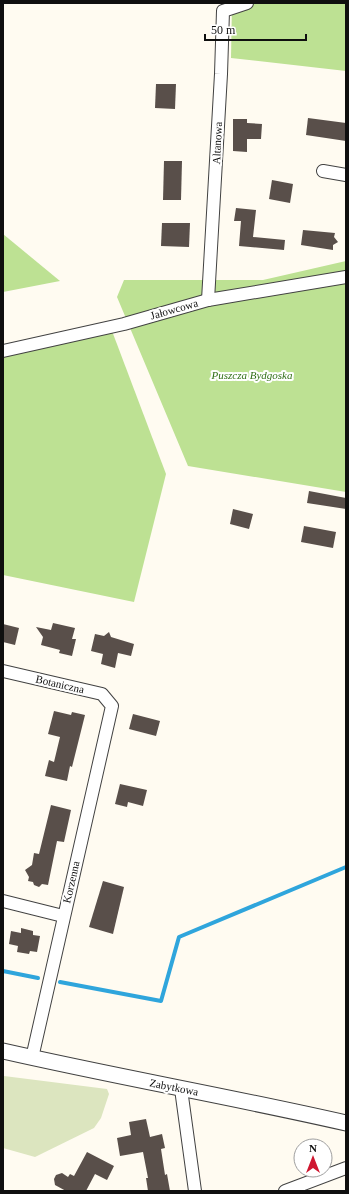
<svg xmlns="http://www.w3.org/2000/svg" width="349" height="1194" viewBox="0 0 349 1194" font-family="Georgia,serif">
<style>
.forest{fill:#bde193}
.cemetery{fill:#dce5bf}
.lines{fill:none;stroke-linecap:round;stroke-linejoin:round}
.stream{stroke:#2fa5dc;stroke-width:4}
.building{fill:#594f4a}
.minor-casing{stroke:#424242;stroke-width:14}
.tertiary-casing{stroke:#424242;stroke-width:17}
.minor{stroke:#fff;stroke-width:12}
.tertiary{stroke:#fff;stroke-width:15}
.labels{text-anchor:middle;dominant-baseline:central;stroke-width:4;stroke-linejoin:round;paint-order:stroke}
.street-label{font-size:11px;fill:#0f0f0f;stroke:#fff}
.park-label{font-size:11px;font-style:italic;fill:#316f17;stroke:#fff}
</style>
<rect width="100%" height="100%" fill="#fffbf1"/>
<g class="forest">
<polygon points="232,3 346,3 346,71 231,58"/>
<polygon points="3,234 60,281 3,292"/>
<polygon points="346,261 346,492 188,466 117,297 124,280 263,280"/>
<polygon points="112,331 166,474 134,602 3,575 3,353"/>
</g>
<polygon class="cemetery" points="4,1076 107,1089 109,1094 101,1118 94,1128 35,1157 3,1148 3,1079"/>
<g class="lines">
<g class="stream">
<polyline points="3,971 38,978"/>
<polyline points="60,982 161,1001 179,937 346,867"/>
</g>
</g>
<g class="building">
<polygon points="156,84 176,84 175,109 155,108"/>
<polygon points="308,118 346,123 346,141 306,135"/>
<polygon points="233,119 247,119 247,123 262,124 261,139 247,139 247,152 233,151"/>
<polygon points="164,161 182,161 181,200 163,200"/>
<polygon points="272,180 293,184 290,203 269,199"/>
<polygon points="236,208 256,210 253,237 285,240 284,250 239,246 241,221 234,221"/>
<polygon points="162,223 190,223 189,247 161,246"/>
<polygon points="303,230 335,233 334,237 338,242 333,245 333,250 301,245"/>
<polygon points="309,491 346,498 346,509 307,503"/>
<polygon points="233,509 253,514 249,529 230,524"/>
<polygon points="304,526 336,532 333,548 301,542"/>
<polygon points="53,623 75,628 72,639 76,639 72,656 59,653 60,650 41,645 43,637 36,627 51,630"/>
<polygon points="3,624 19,628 15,645 3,642"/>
<polygon points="109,632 111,637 134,644 131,656 118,653 115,668 101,664 103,654 91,651 95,634 104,636"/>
<polygon points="54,711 71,715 72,712 85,715 72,767 70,766 67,781 45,776 49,760 54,762 60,737 48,734"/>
<polygon points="133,714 160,721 156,736 129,729"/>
<polygon points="120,784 147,790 143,806 128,802 127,807 115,804"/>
<polygon points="51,805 71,810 64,842 57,841 48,885 42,884 39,887 34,885 33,882 28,881 29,877 25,870 32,865 34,853 39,854"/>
<polygon points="103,881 124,887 113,934 89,927"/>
<polygon points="21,928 33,931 33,935 40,936 37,952 30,951 29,954 17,952 18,946 9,944 11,931 21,933"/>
<polygon points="146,1119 150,1137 162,1134 165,1148 161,1149 165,1175 167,1174 170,1191 148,1191 146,1178 148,1178 143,1152 120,1156 117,1138 131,1135 129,1122"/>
<polygon points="87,1152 114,1166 107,1180 95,1174 86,1191 66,1191 55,1185 54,1179 56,1175 62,1173 68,1177 70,1174 74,1176"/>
</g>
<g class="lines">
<g class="minor-casing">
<g id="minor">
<polyline points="323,171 346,175"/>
<polyline points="208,300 221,74 223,11 247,3"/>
<polyline points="3,351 124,324 208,300 346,277"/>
<polyline points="3,671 102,694 112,706 32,1058"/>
<polyline points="3,901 63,916"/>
<polyline points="181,1089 195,1191"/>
<polyline points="285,1191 346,1168"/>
</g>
</g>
<g class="tertiary-casing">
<path id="tertiary" d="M 3,1051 C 117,1077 232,1097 346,1123"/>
</g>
<use href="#minor" class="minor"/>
<use href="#tertiary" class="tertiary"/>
</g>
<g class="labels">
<g class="street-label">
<text transform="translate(217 143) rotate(-87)">Altanowa</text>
<text transform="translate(174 309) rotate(-16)">Jałowcowa</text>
<text transform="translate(60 684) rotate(13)">Botaniczna</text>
<text transform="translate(71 882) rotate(-77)">Korzenna</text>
<text transform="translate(174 1087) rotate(11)">Zabytkowa</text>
</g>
<g class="park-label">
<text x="252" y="375">Puszcza Bydgoska</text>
</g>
</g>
<rect width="349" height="1194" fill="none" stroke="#0f0f0f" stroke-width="8"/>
<g transform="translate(313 1158)"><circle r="19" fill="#ffffff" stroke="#9f9f9f"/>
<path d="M0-3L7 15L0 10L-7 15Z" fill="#cf1730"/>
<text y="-6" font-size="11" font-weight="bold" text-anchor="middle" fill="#0f0f0f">N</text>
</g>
<path d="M205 34v6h101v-6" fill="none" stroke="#0f0f0f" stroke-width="2"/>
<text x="211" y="34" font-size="12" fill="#0f0f0f" stroke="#ffffff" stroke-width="3" paint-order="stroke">50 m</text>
</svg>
